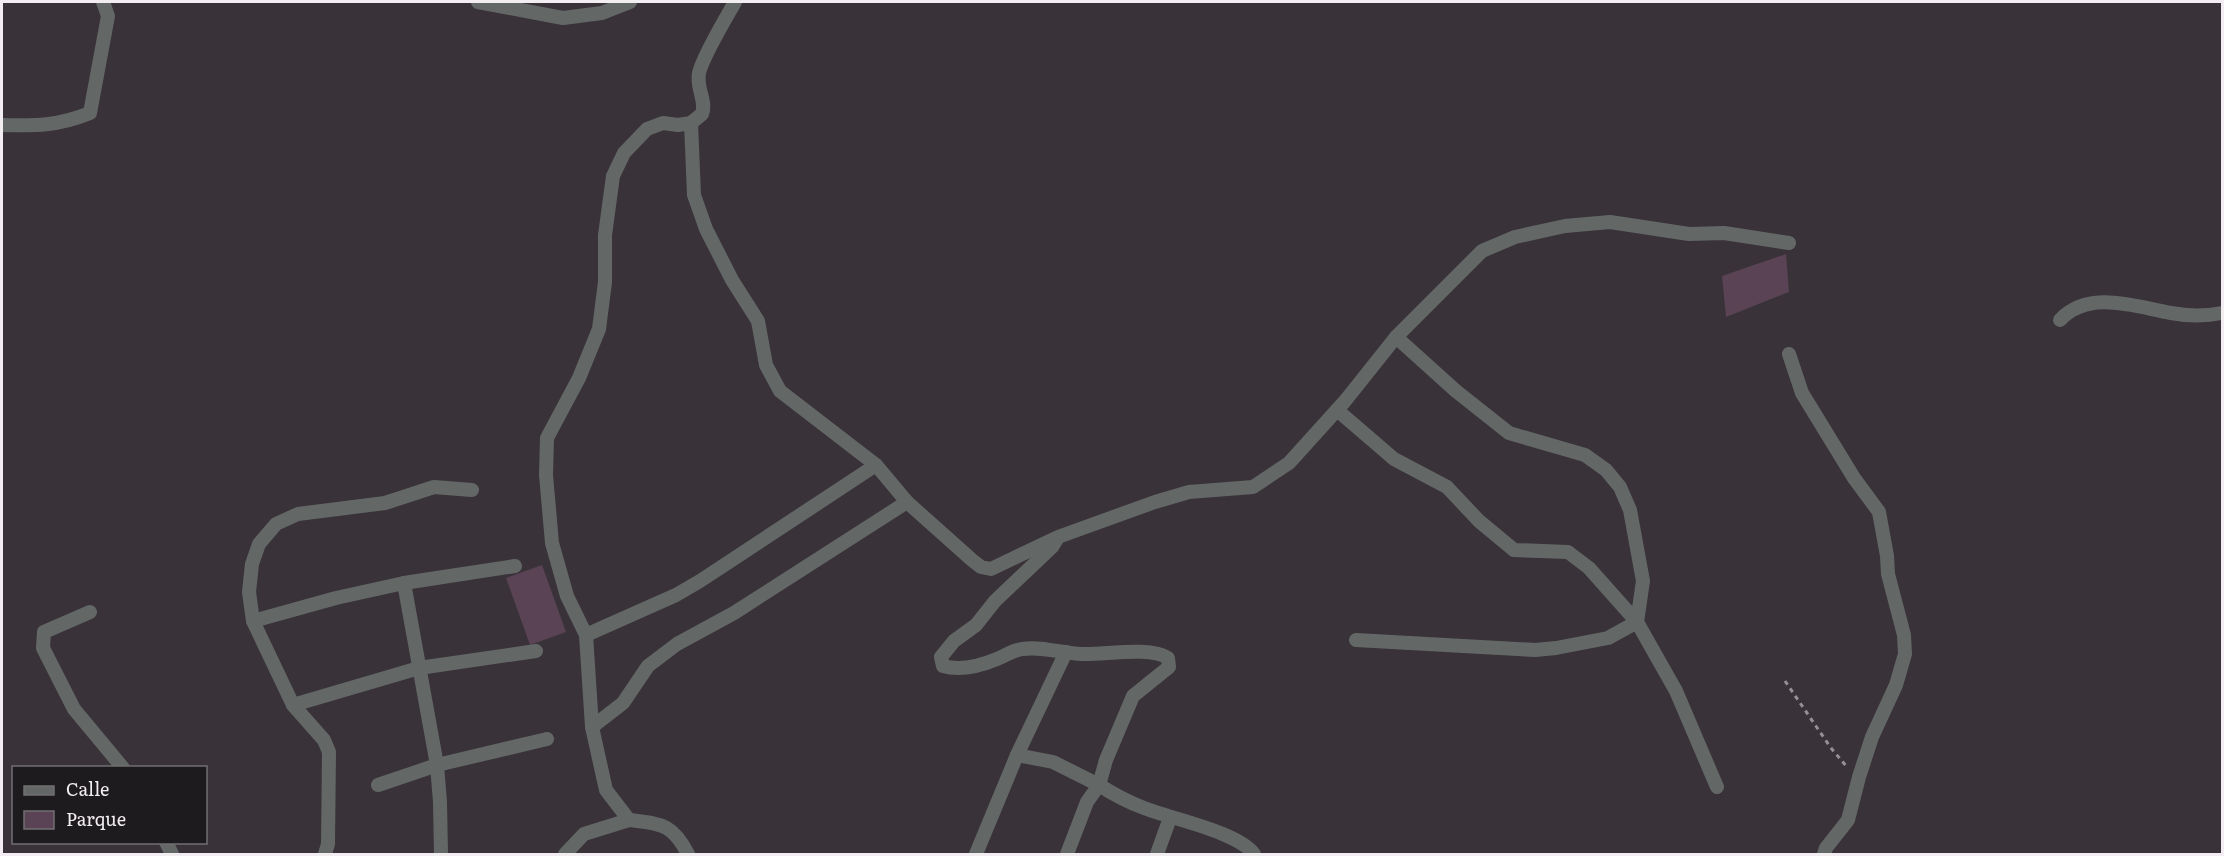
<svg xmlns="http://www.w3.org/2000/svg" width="2224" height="856" viewBox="0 0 2224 856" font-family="Literata,serif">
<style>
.green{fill:#594354}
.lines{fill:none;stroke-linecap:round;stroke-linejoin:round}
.path{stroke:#959094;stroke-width:3;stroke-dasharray:4.5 4.5;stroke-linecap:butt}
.minor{stroke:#636866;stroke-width:14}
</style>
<rect width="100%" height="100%" fill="#393238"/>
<g class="green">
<polygon points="1786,254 1789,292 1726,317 1722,276"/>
<polygon points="542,565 566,632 530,645 506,578"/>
</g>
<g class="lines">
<polyline class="path" points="1785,681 1831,748 1847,767"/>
<g class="minor">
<polyline points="478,2 563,18 602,13 630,2"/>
<polyline points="691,123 694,195 706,229 732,280 758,321 766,365 780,391 876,465 907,502 972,560 981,567 991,569 1058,537 1155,502 1189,492 1253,487 1289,463 1345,401 1396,337 1482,251 1515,237 1565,226 1610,222 1689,234 1724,233 1789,243"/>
<path d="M 2,125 C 35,126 58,126 90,113 L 108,16 L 103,2"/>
<path d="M 2060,320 C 2089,289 2136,307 2171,313 C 2187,316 2207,316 2222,313"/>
<polyline points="1789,354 1802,393 1854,478 1879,512 1887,556 1888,574 1904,635 1905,654 1896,685 1872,737 1859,777 1848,820 1826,848 1824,854"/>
<polyline points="1337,410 1394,459 1447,487 1479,521 1514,550 1568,552 1589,568 1637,622 1676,691 1717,787"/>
<path d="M 1057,539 L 1052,547 L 995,601 L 976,625 L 954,641 L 941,657 L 943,666 C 960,671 980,666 997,659 C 1005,656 1013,650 1022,649 C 1043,646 1061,653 1082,654 C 1104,655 1150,646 1168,658 L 1169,667 L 1133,696 L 1106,760 L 1099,785 C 1113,794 1128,802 1144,808 C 1172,819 1238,832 1254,854"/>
<polyline points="404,583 437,765 440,802 441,854"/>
<polyline points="90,612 44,632 43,648 74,709 123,768"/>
<polyline points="253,621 336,598 404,583 515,566"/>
<polyline points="586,635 676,595 700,581 876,465"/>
<polyline points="1356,640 1535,650 1556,648 1608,638 1637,622 1643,581 1630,510 1620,487 1606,470 1585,455 1509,433 1456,391 1396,337"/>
<polyline points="293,705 419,668 536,651"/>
<polyline points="592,727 623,703 648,666 677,644 734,613 907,502"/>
<polyline points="1017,755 1053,762 1099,785 1087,802 1067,854"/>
<polyline points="378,785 437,765 547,739"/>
<polyline points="166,842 172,854"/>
<polyline points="325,854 328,844 329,752 324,740 293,705 253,621 249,592 252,564 259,544 276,524 298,514 385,503 434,487 472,490"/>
<polyline points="565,854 584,834 629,820"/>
<path d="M 688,854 C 672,823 661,824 629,820 L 606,790 L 592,727 L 586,635 L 567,596 L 552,543 L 546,475 L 547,438 L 579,378 L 599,329 L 605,282 L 605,235 L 613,176 L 624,153 L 647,129 L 663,123 L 678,125 L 691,123 L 702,114 C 707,101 696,89 699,73 C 703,56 726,18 735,2"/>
<polyline points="976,854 1017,755 1066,652"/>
<polyline points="1157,854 1170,818"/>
</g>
</g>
<rect width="2224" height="856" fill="none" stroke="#f1edf0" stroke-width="6"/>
<rect x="12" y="766" width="195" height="78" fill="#1e1b1e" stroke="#726f72" stroke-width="1.5"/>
<rect x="24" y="786" width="30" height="9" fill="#636866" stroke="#726f72" stroke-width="1.5"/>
<text x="66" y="796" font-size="18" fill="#f1edf0">Calle</text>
<rect x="24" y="811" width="30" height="18" fill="#594354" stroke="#726f72" stroke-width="1.5"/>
<text x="66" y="826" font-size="18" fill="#f1edf0">Parque</text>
</svg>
